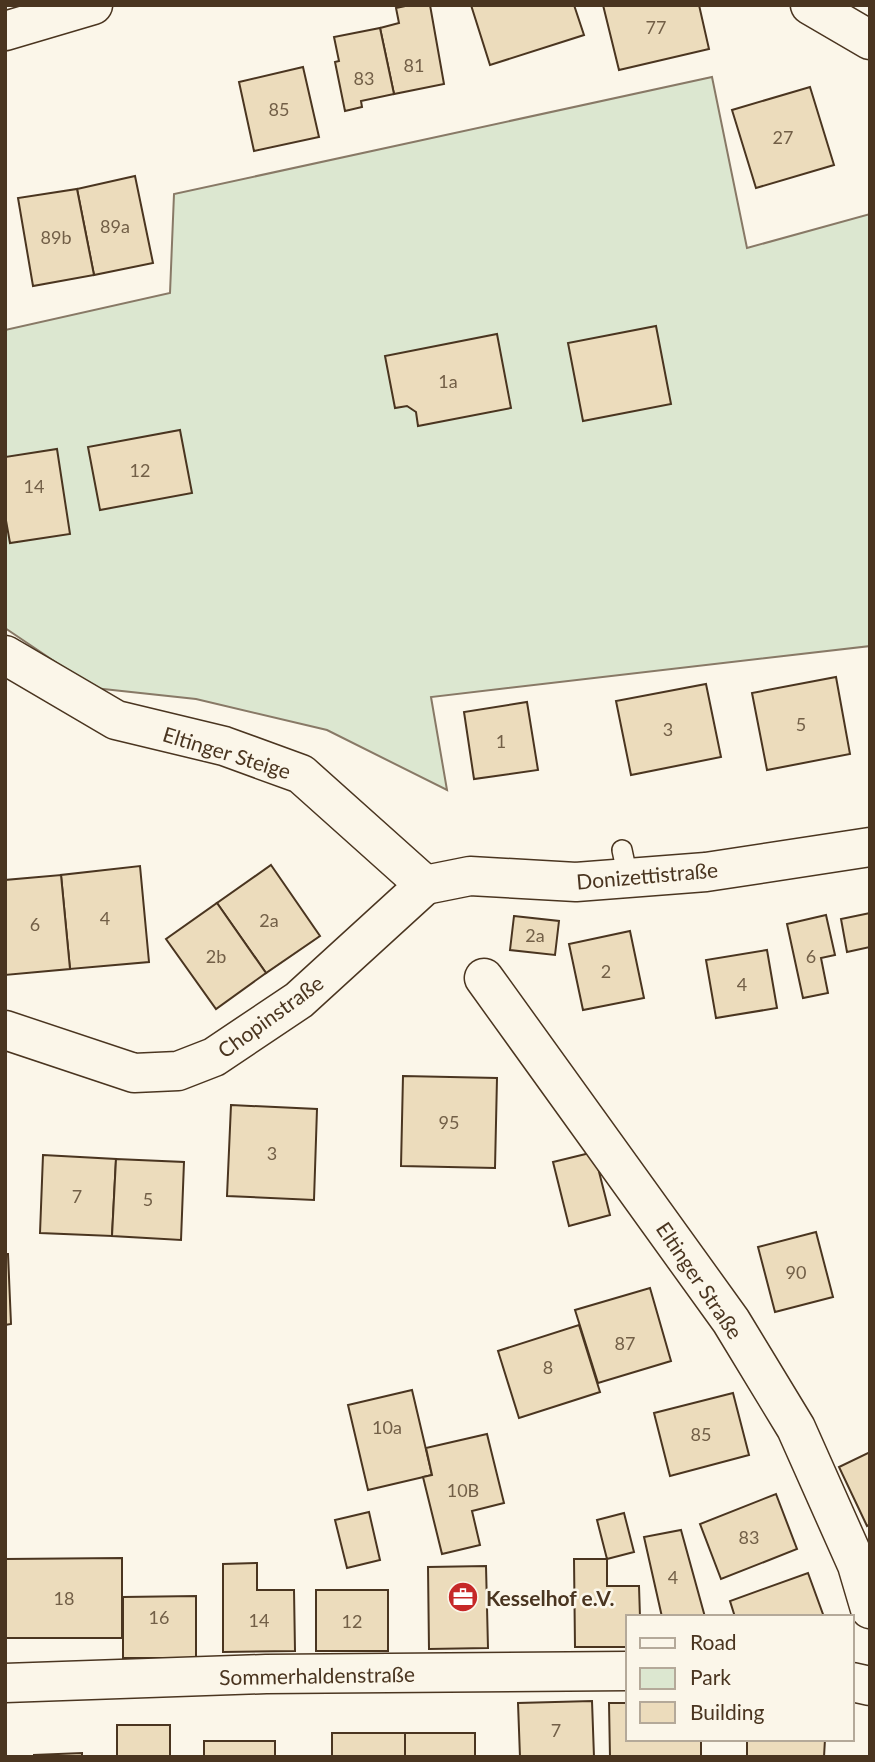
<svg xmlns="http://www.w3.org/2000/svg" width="875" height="1762" viewBox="0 0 875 1762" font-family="Lato,sans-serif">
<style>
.green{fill:#dce7d0;stroke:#887966;stroke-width:2}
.building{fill:#ecdcbc;stroke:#4a3520;stroke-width:2}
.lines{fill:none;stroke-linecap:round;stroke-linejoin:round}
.service-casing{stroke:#4a3520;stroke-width:22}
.minor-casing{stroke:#4a3520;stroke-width:41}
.service{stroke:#fbf6e9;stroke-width:19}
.minor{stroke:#fbf6e9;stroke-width:38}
.labels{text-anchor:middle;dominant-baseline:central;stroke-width:5;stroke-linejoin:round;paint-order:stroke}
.number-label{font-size:18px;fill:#725f47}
.street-label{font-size:21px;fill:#4a3520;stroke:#fbf6e9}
.poi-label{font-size:21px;font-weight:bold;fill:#4a3520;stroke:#fbf6e9;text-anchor:start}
</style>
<rect width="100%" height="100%" fill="#fbf6e9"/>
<polygon class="green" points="712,77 747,248 870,214 870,646 431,697 447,790 327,730 196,699 94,688 5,628 5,330 170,293 174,194"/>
<g class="building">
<polygon points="410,5 430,5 444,84 394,94 380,28 399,23 396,8"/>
<polygon points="471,5 574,5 584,35 490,65"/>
<polygon points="603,5 699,5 709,49 619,70"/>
<polygon points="380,28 394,94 361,101 362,107 345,111 335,62 339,61 334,37"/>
<polygon points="303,67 319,137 254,151 239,82"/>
<polygon points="810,87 834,165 756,188 732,110"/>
<polygon points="135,176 153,263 94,275 77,189"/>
<polygon points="77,189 94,275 33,286 18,198"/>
<polygon points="656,326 671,404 583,421 568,343"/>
<polygon points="497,334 511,408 418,426 416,412 407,406 395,408 385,356"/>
<polygon points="180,430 192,493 100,510 88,447"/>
<polygon points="57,449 70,534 10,543 5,515 5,457"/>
<polygon points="836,677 850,754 767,770 752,693"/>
<polygon points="706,684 721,757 631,775 616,701"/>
<polygon points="527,702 538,770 474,779 464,712"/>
<polygon points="271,865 320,936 266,973 217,903"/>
<polygon points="140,866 149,962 70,969 61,875"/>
<polygon points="61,875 70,969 5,975 5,880"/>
<polygon points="217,903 266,973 216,1009 166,939"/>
<polygon points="870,913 870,947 847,952 841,919"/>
<polygon points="826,915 835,955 821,958 828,993 803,998 787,924"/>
<polygon points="514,916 559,921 555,955 510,950"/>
<polygon points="630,931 644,998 583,1010 569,944"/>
<polygon points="767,950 777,1008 716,1018 706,960"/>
<polygon points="403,1076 497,1078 495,1168 401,1166"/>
<polygon points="231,1105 317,1109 314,1200 227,1196"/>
<polygon points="594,1152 610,1215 569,1226 553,1162"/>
<polygon points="43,1155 116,1159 112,1236 40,1233"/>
<polygon points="116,1159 184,1162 181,1240 112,1236"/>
<polygon points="816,1232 833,1297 775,1312 758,1247"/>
<polygon points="5,1254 8,1254 11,1324 5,1325"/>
<polygon points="650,1288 671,1361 598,1383 575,1310"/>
<polygon points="579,1325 600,1392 519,1418 498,1351"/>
<polygon points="412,1390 432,1475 368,1490 348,1405"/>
<polygon points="733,1393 749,1455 670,1476 654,1413"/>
<polygon points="487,1434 504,1503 472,1511 480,1545 442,1554 423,1477 432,1475 426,1448"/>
<polygon points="870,1452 870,1524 867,1526 839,1467"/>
<polygon points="776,1494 797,1549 721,1579 700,1524"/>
<polygon points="369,1512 380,1560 347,1568 335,1520"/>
<polygon points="624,1513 634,1552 607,1559 597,1520"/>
<polygon points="681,1530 705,1617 662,1617 644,1537"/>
<polygon points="122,1558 122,1638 5,1638 5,1559"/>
<polygon points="574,1559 607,1559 607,1586 639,1586 640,1617 628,1617 628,1647 575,1647"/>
<polygon points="257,1563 257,1590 294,1590 295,1651 223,1652 223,1564"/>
<polygon points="486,1566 488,1648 429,1649 428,1567"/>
<polygon points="808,1573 824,1617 735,1617 730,1601"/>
<rect x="316" y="1590" width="72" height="61"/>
<polygon points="196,1596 196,1658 123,1658 123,1597"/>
<polygon points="592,1701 594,1757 520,1757 518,1703"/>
<polygon points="609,1703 628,1703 628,1739 701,1739 701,1757 610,1757"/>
<rect x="117" y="1725" width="53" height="32"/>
<rect x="332" y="1733" width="73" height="24"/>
<rect x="405" y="1733" width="70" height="24"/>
<polygon points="747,1739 825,1739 824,1757 747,1757"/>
<rect x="204" y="1741" width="71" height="16"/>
<polygon points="82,1753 82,1757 34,1757 34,1755"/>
</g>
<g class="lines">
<g class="service-casing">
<polyline id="service" points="622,850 628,878"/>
</g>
<g class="minor-casing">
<g id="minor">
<polyline points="810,5 870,40"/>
<polyline points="5,31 93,5"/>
<polyline points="5,655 116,720 224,746 301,774 425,885"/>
<polyline points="425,885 470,876 576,882 706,872 870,847"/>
<polyline points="484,978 731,1321 796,1428 857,1565 870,1609"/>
<polyline points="5,1030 134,1073 178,1071 214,1057 299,1000 425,885"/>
<polyline points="852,1682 870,1686"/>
<polyline points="5,1683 266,1674 628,1671"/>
</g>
</g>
<use href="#service" class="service"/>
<use href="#minor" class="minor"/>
</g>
<defs>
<g id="office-disc" transform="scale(1.575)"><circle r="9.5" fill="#c62828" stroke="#fbf6e9"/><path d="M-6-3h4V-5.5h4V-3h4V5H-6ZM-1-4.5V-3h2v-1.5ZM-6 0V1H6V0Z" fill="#fff"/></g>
</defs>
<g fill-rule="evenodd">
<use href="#office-disc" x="463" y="1597"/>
</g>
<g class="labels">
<g class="number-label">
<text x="656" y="27">77</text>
<text x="414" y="65">81</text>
<text x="364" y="78">83</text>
<text x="279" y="109">85</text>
<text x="783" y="137">27</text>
<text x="115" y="226">89a</text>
<text x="56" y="237">89b</text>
<text x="448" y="381">1a</text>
<text x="140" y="470">12</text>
<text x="34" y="486">14</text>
<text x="801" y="724">5</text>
<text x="668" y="729">3</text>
<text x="501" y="741">1</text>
<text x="105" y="918">4</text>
<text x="269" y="920">2a</text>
<text x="35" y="924">6</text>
<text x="535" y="935">2a</text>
<text x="216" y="956">2b</text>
<text x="811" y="956">6</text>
<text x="606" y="971">2</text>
<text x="742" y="984">4</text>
<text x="449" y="1122">95</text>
<text x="272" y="1153">3</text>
<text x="77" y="1196">7</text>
<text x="148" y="1199">5</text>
<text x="796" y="1272">90</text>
<text x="625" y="1343">87</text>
<text x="548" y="1367">8</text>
<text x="387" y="1427">10a</text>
<text x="701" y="1434">85</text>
<text x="463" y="1490">10B</text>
<text x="749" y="1537">83</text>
<text x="673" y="1577">4</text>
<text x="64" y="1598">18</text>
<text x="159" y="1617">16</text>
<text x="259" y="1620">14</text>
<text x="352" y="1621">12</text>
<text x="556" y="1730">7</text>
</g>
<g class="street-label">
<text transform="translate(227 752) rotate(17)">Eltinger Steige</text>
<text transform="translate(647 875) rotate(-5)">Donizettistraße</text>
<text transform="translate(270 1016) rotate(-36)">Chopinstraße</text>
<text transform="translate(700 1280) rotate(56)">Eltinger Straße</text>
<text transform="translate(317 1675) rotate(-1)">Sommerhaldenstraße</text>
</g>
<g class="poi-label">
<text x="486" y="1597">Kesselhof e.V.</text>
</g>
</g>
<rect width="875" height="1762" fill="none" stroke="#4a3520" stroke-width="14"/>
<rect x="626" y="1615" width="228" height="126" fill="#fbf6e9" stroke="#b4a999" stroke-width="2"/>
<rect x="640" y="1638" width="35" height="10" fill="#fbf6e9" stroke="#b4a999" stroke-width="2"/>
<text x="690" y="1650" font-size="21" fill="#4a3520">Road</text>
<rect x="640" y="1668" width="35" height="21" fill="#dce7d0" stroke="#b4a999" stroke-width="2"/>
<text x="690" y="1685" font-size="21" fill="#4a3520">Park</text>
<rect x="640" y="1702" width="35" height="21" fill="#ecdcbc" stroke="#b4a999" stroke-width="2"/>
<text x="690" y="1720" font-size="21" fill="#4a3520">Building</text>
</svg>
